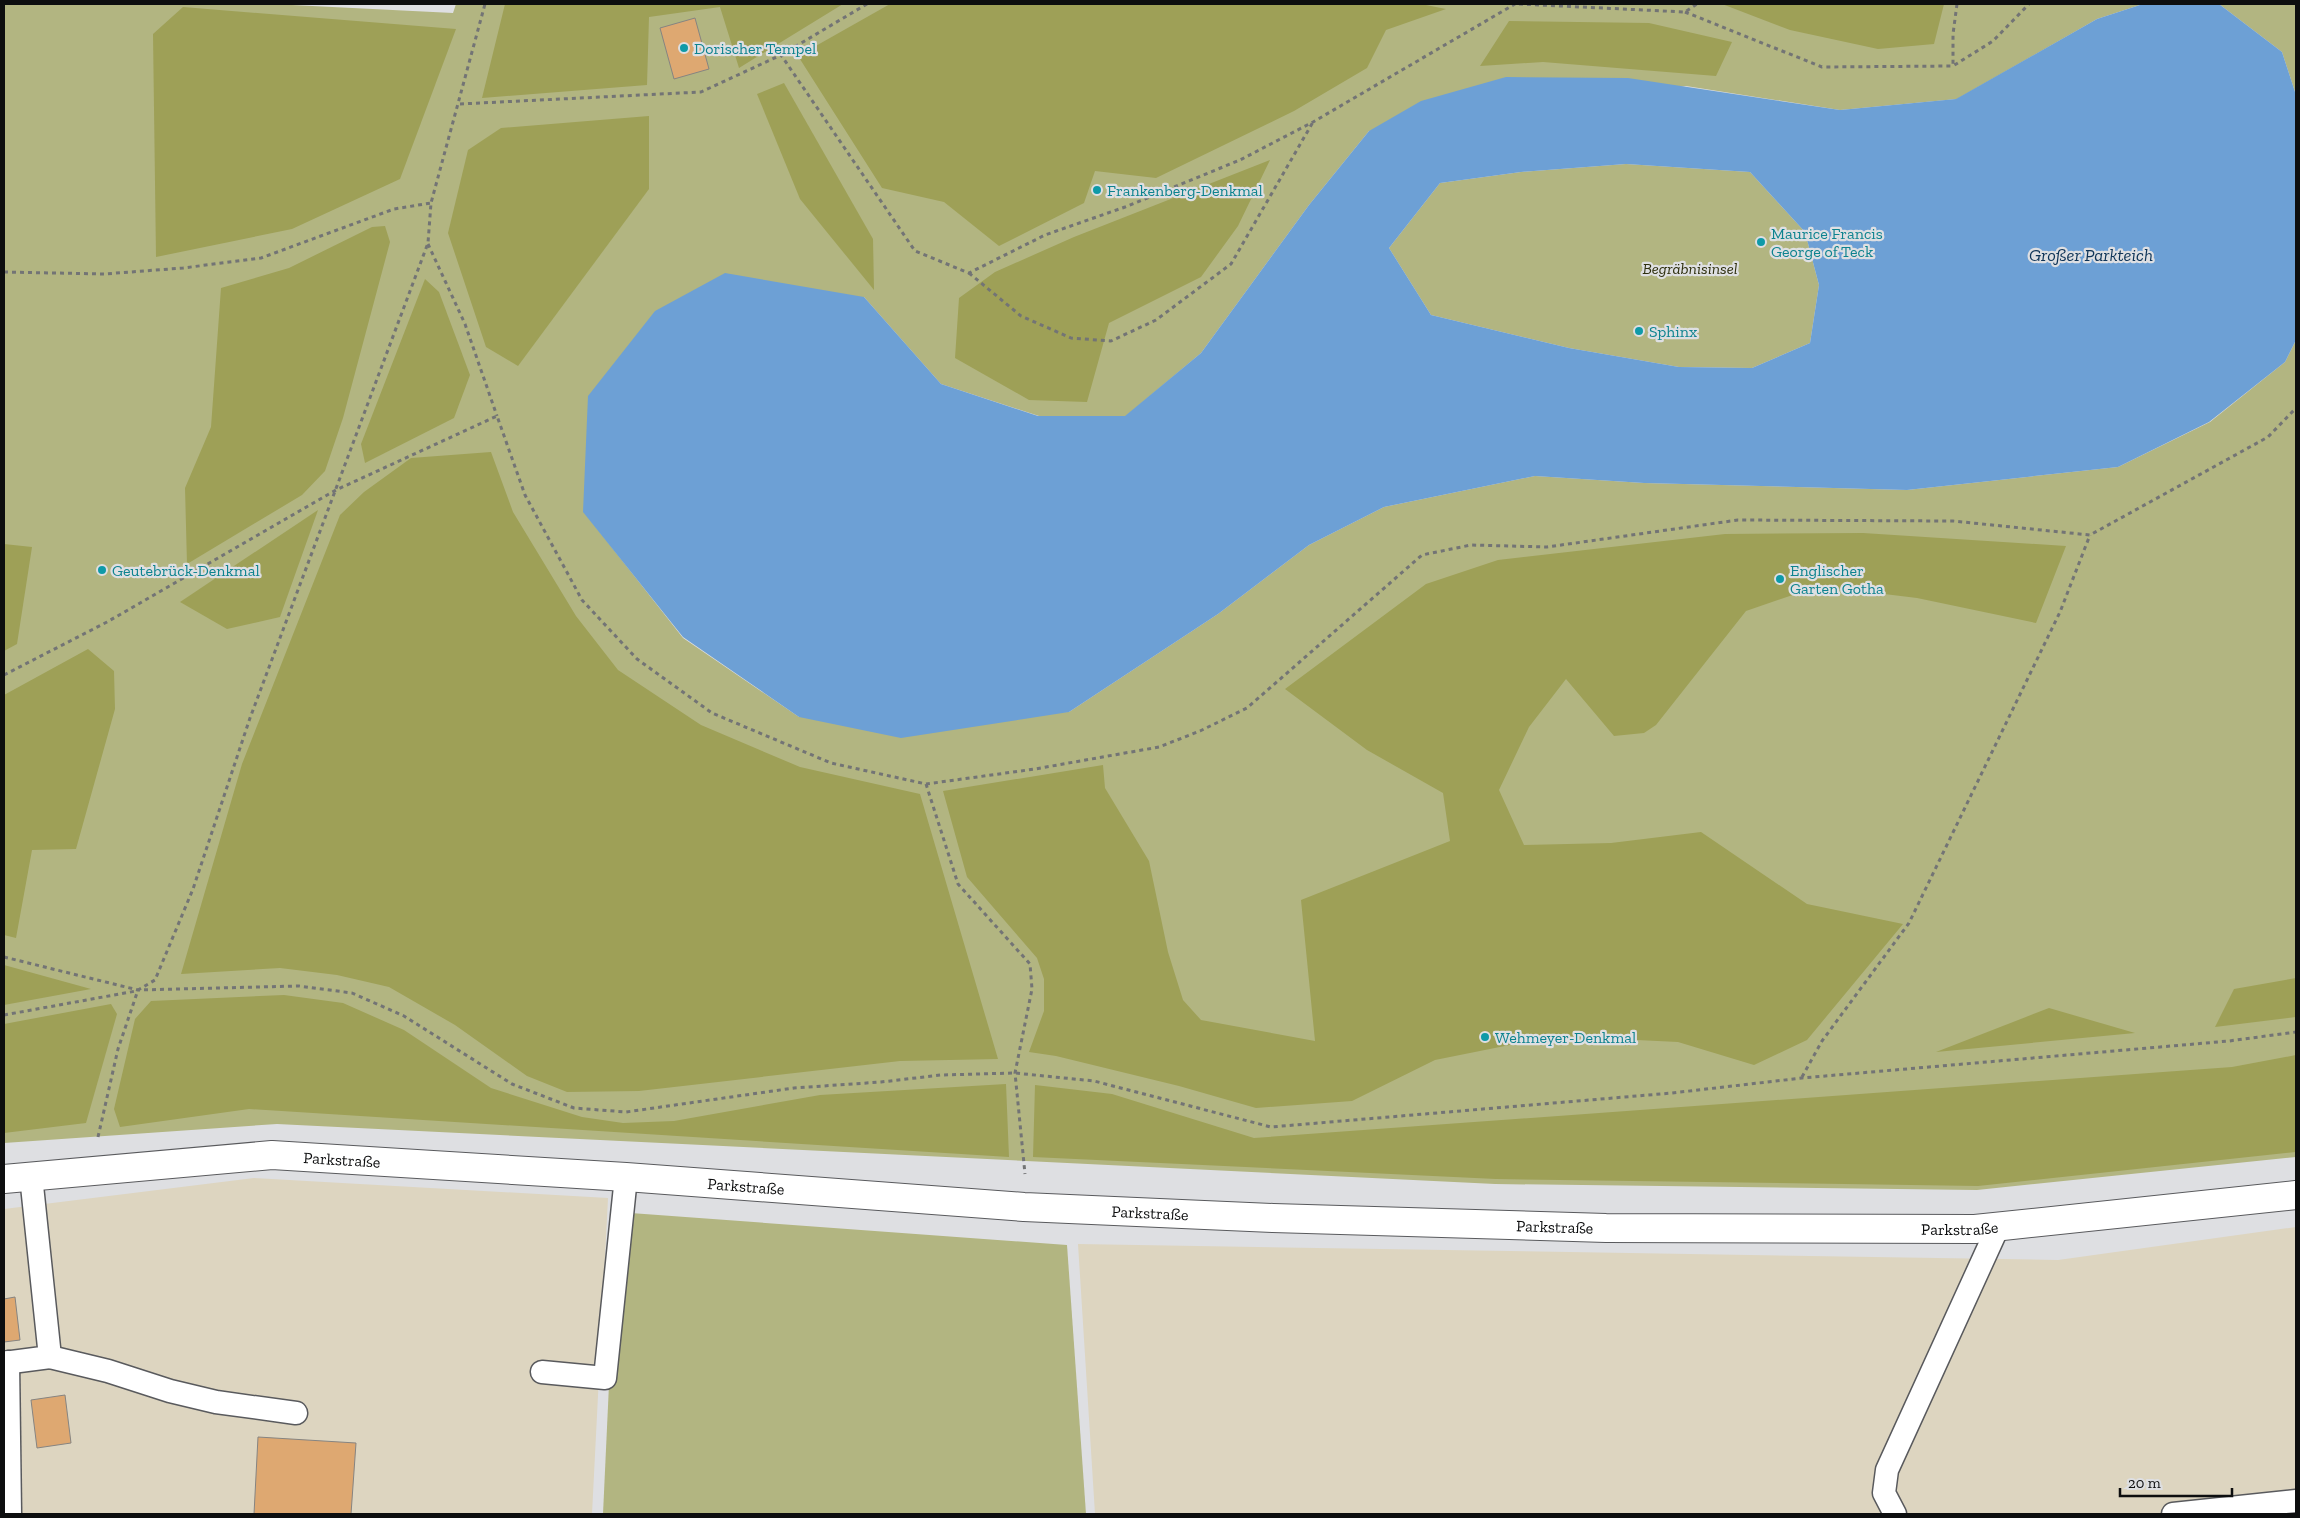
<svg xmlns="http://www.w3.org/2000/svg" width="2300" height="1518" viewBox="0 0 2300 1518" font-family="'Zilla Slab',serif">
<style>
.commercial{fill:#ddd5c0}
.green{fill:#b2b581}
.forest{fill:#9ea057}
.water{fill:#6da0d5;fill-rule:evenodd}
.building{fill:#dea871;stroke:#868481}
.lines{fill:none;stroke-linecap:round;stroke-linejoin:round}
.service-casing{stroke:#595a5d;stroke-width:25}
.tertiary-casing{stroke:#595a5d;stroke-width:30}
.path{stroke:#737475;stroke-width:3;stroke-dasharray:4 4;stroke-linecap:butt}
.service{stroke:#fff;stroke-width:22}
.tertiary{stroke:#fff;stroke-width:28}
.culture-dot{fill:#0f9aa8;stroke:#dedfe2;stroke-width:2}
.labels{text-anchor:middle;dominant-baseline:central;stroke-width:4.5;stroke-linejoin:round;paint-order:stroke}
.culture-label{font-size:16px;fill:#0d838f;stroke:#dedfe2;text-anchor:start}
.park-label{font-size:16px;font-style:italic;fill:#2d2e0d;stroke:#dedfe2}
.street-label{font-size:16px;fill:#0d0e0f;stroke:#dedfe2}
.water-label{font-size:18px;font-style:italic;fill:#0d3357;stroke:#dedfe2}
</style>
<rect width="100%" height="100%" fill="#dedfe2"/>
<g class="commercial">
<polygon points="254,1178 608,1198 592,1514 4,1514 4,1209"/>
<polygon points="2296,1227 2296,1514 1095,1514 1078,1244 2058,1260"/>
</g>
<g class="green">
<polygon points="4,4 272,4 453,13 456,4 2143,4 2097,19 1957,99 1840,110 1686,86 1369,131 1309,205 1201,353 1126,416 1039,416 941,384 864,297 584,512 683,638 799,717 1069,712 1218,614 1309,545 1384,507 1535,476 1644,483 1907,490 2118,467 2210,422 2285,362 2296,340 2296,1157 1977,1190 1495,1184 277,1124 4,1143"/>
<polygon points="2219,4 2296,4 2296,95 2282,52"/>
<polygon points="1626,164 1750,172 1805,232 1819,285 1810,343 1752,368 1679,367 1569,348 1431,315 1389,248 1440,183 1521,172"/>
<polygon points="617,1212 1067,1245 1086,1514 603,1514"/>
</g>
<g class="forest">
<polygon points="505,4 843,4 739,68 720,7 649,17 647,85 482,98"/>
<polygon points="890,4 1421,4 1446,9 1386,30 1367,68 1294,111 1156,178 1095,171 1084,203 999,246 944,202 882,188 798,56"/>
<polygon points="1722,4 1944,4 1934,44 1878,49 1790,30"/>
<polygon points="183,7 456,29 400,179 292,229 156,257 153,34"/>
<polygon points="1509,21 1649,23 1732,42 1716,76 1543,62 1480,66"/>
<polygon points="784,83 873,239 874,290 800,199 757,94"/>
<polygon points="649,116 649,189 518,366 486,347 448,233 468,150 501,128"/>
<polygon points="1270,160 1238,226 1201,277 1109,323 1087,402 1029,400 955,358 959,298 995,272 1074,237"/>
<polygon points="385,226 390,242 343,418 325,471 302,495 187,564 185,488 211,427 221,288 289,268 372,227"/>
<polygon points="425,279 439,292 470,375 454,418 365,463 361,444"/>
<polygon points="491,452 513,512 576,616 618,670 701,725 800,767 920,794 998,1059 900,1061 639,1091 567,1092 527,1076 455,1025 389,987 337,975 280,968 181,974 242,764 340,515 364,492 411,458"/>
<polygon points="318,510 280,617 227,629 180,602"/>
<polygon points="1863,533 2066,546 2036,623 1917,598 1819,586 1746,611 1656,725 1644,733 1614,736 1566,679 1529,727 1499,790 1524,845 1611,843 1701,832 1807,904 1903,924 1807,1040 1754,1065 1678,1042 1555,1036 1435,1060 1352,1101 1256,1108 1179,1086 1056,1056 1029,1052 1044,1011 1044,979 1037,958 967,877 943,791 1103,765 1105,788 1149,861 1168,952 1183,1000 1201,1020 1315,1041 1301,900 1450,841 1443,793 1367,750 1285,689 1426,584 1498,560 1725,534"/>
<polygon points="4,544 32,547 17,644 4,651"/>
<polygon points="88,649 114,671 115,709 76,849 32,850 16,938 4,935 4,695"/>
<polygon points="4,965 91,989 4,1005"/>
<polygon points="2296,978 2296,1017 2215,1027 2234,989"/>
<polygon points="284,995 343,1003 404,1030 491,1088 582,1117 623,1123 674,1121 820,1095 1006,1084 1009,1157 249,1109 120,1127 114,1109 135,1019 151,1001"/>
<polygon points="111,1004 117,1014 86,1123 4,1133 4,1024"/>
<polygon points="2049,1008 2135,1033 1936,1052"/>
<polygon points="2296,1055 2296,1152 1978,1186 1496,1179 1033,1157 1035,1085 1112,1094 1254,1138 2232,1067"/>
</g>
<path class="water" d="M 2143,4 L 2219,4 L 2282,52 L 2296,95 L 2296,340 L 2285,362 L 2209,422 L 2118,467 L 1907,490 L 1644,483 L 1535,476 L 1384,507 L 1309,545 L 1218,614 L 1069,712 L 901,738 L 799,717 L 683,637 L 583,512 L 588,396 L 655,311 L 725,273 L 864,297 L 941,384 L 1038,416 L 1125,416 L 1201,353 L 1309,205 L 1369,131 L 1421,101 L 1506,77 L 1628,78 L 1840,110 L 1956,99 L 2097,19 ZM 1626,164 L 1750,172 L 1805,232 L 1819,285 L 1810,343 L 1752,368 L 1679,367 L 1569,348 L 1431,315 L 1389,248 L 1440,183 L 1521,172 Z"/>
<g class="building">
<polygon points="695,18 709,69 674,79 660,28"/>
<polygon points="15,1297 20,1340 4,1342 4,1299"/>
<polygon points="65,1395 71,1443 37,1448 31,1400"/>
<polygon points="258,1437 356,1443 351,1514 254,1514"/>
</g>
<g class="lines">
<g class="service-casing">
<g id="service">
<polyline points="50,1357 108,1371 170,1391 216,1402 296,1413"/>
<polyline points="8,1362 10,1514"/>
<polyline points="4,1363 50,1357 31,1176"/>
<polyline points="542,1372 605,1378 626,1177"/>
<polyline points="1895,1514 1884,1493 1887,1470 1998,1227"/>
<polyline points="2173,1514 2296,1501"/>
</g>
</g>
<g class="tertiary-casing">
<g id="tertiary">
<path id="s1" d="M 4,1179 L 272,1155 L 626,1177 L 1024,1207 L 1273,1218 L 1606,1228 L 1975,1229 L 2296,1195"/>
</g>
</g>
<g class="path">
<polyline points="1519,4 1685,12 1697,4"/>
<polyline points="1957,4 1953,34 1953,66 1993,41 2029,4"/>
<polyline points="1685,12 1822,67 1953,66"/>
<polyline points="781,55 867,4"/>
<polyline points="460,104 701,92 781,55 915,251 969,273 1045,235 1125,207 1240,160 1313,122 1515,4"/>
<polyline points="428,244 465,324 497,416"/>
<polyline points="4,272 104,274 183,268 261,258 394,209 431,203"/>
<polyline points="969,273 1021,316 1071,338 1111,341 1156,320 1231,264 1313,122"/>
<polyline points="4,675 107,622 336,490 497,416 525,495 582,600 637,659 712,713 831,763 926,784 1035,769 1159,747 1200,731 1247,708 1422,555 1471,545 1547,547 1738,520 1953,521 2090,535 2268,437 2296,408"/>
<polyline points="926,784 958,884 1030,964 1032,989 1015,1073 1025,1174"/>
<polyline points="4,957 138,990 299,986 352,993 404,1016 512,1084 574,1108 626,1112 794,1088 881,1082 941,1075 1015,1073 1094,1081 1271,1127 1672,1093 1802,1078 2229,1041 2296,1032"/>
<polyline points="4,1015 136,991"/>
<polyline points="1802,1077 1822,1041 1909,923 2060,612 2090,535"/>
<polyline points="98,1137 118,1049 138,990 155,980 193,889 250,718 428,243 431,203 485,4"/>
</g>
<use href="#service" class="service"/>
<use href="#tertiary" class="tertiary"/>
</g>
<g class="culture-dot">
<circle cx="684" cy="48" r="5"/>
<circle cx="1097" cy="190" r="5"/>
<circle cx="1761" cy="242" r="5"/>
<circle cx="1639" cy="331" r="5"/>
<circle cx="102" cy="570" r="5"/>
<circle cx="1780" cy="579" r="5"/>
<circle cx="1485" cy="1037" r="5"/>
</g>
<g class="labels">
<g class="culture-label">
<text x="694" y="48">Dorischer Tempel</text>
<text x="1107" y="190">Frankenberg-Denkmal</text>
<text x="1771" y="233">Maurice Francis<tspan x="1771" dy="18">George of Teck</tspan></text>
<text x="1649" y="331">Sphinx</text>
<text x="112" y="570">Geutebrück-Denkmal</text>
<text x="1790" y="570">Englischer<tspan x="1790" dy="18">Garten Gotha</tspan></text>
<text x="1495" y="1037">Wehmeyer-Denkmal</text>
</g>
<g class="park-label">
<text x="1690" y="268">Begräbnisinsel</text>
</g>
<g class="street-label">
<text stroke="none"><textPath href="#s1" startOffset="339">Parkstraße</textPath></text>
<text stroke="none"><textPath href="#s1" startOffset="744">Parkstraße</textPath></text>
<text stroke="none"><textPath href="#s1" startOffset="1149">Parkstraße</textPath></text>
<text stroke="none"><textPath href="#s1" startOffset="1554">Parkstraße</textPath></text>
<text stroke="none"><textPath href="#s1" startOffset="1959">Parkstraße</textPath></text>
</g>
<g class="water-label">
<text x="2091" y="255">Großer Parkteich</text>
</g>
</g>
<rect width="2300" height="1518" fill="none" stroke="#0d0e0f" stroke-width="10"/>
<path d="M2120 1488v8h112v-8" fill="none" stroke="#0d0e0f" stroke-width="2.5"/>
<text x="2128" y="1488" font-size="15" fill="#0d0e0f" stroke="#dedfe2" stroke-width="4" paint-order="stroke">20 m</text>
</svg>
